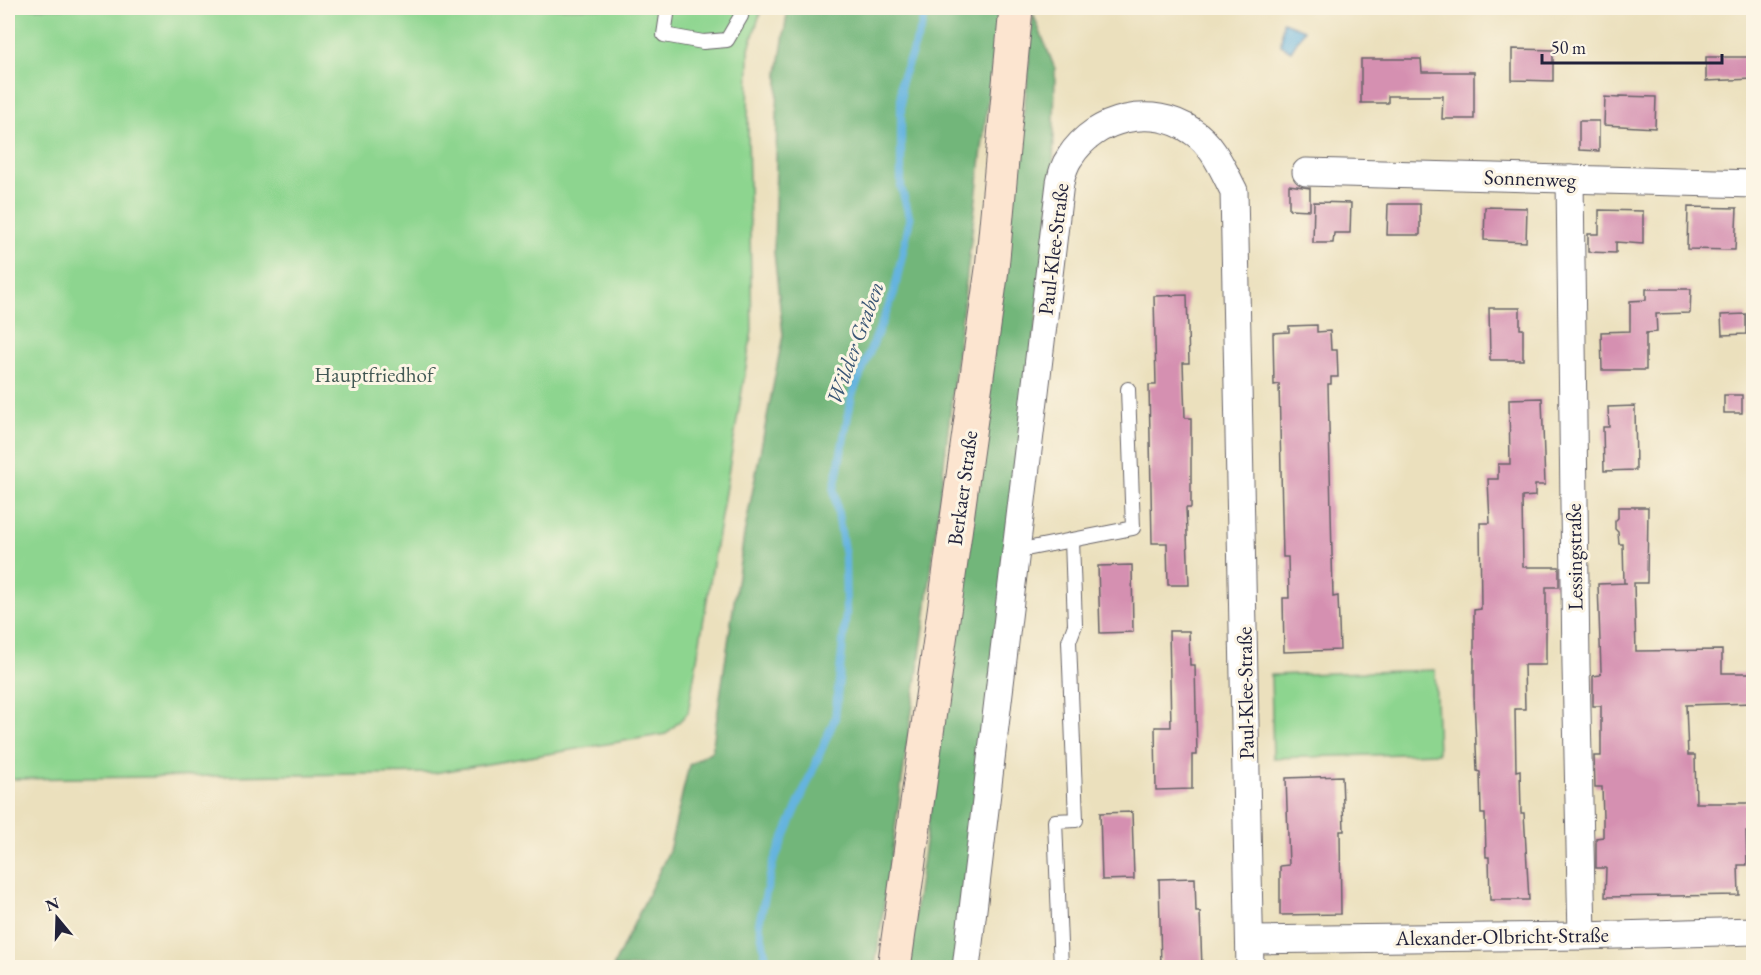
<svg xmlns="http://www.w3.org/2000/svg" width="1761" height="975" viewBox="0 0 1761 975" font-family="'EB Garamond',serif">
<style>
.green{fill:#8dd58f;stroke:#587c65;stroke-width:1.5}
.forest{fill:#72b67a;stroke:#4a6c5a;stroke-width:1.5}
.water{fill:#65b4df;stroke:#446b8d;stroke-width:1.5}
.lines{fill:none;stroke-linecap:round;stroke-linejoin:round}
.stream{stroke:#65b4df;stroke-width:8}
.building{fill:#d590b1}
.lane-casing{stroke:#686468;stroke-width:16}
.street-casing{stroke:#686468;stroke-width:29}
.secondary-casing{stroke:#686468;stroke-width:35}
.lane{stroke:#fff;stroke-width:14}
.street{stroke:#fff;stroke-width:27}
.secondary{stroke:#fce5d0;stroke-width:33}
.labels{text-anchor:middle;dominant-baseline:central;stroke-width:6;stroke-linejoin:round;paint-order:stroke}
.street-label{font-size:21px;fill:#22223b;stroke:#fcf5e5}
.park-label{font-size:21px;fill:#425854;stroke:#fcf5e5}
.water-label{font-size:22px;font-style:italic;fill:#395574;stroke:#fcf5e5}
</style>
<rect width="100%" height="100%" fill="#fcf5e5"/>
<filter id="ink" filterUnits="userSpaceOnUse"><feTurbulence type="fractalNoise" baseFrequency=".0167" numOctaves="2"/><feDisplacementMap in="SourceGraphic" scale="12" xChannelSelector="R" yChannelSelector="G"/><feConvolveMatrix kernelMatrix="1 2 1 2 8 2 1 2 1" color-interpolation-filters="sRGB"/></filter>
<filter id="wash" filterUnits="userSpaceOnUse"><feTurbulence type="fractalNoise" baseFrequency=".008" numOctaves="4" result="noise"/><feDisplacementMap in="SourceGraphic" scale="24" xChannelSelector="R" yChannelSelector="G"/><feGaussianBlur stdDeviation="1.35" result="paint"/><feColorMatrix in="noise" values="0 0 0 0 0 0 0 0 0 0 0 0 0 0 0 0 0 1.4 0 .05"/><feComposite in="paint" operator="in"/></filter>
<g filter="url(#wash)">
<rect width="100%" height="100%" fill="#ebe0bd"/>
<g class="green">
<polygon points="8,8 762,8 749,48 748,133 752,331 688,713 666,734 434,773 8,779"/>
<polygon points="1435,670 1438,753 1273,758 1271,675"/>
</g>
<g class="forest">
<polygon points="788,8 999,8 925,621 875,967 613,967 669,851 689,765 712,751 744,535 783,335 774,252 778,73"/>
<polygon points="1033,14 1055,69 1053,183 958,967 907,968 980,462 1027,84"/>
</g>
<polygon class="water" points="1283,22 1304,30 1291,51 1281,45"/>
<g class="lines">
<polyline class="stream" points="768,968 759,923 773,863 835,718 846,614 845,556 834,490 852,395 894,293 910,219 901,187 901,81 921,29 926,8"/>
</g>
<g id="blocks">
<g class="building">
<polygon points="1512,49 1553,50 1553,81 1512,80"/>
<polygon points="1706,57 1754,57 1754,79 1706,81"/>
<polygon points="1361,59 1421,59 1422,72 1474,72 1474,119 1442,119 1443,96 1388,96 1388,103 1361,103"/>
<polygon points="1619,96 1656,97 1655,128 1604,125 1605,97 1619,98"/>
<polygon points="1579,121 1599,121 1599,151 1579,150"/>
<polygon points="1289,185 1310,188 1310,210 1289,209"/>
<polygon points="1314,202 1351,203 1350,233 1334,233 1333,243 1313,243"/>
<polygon points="1388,204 1420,204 1420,235 1387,235"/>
<polygon points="1485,207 1527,208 1526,242 1484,240"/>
<polygon points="1688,207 1737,208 1735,250 1687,249"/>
<polygon points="1599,210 1643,211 1643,244 1616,242 1616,253 1588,252 1588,234 1599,234"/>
<polygon points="1646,289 1691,289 1690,313 1656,314 1657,332 1646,333 1646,370 1602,370 1601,332 1630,331 1630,301 1646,300"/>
<polygon points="1187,295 1189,363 1183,363 1185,418 1191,418 1191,508 1186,508 1189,585 1168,585 1167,543 1152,543 1149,385 1156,385 1154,296"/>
<polygon points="1489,308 1520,308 1520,329 1523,329 1523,360 1490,360"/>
<polygon points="1746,314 1746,334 1722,335 1721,315"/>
<polygon points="1317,325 1317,332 1330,331 1331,350 1337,350 1338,377 1331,377 1331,384 1328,384 1333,597 1338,596 1340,650 1284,652 1283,598 1289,598 1288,557 1283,557 1279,384 1274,385 1273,333 1289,332 1289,326"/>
<rect x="1724" y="395" width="18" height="18"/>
<polygon points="1542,398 1545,485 1535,485 1535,496 1522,497 1523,567 1559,567 1559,587 1546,587 1546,665 1524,665 1525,709 1515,709 1516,771 1520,770 1521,813 1524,813 1529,900 1490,900 1489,857 1486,857 1485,814 1481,814 1480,772 1477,771 1474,696 1474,610 1481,609 1480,523 1490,523 1488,479 1498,479 1498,464 1510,464 1509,399"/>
<polygon points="1635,406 1636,470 1604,471 1603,427 1609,427 1608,407"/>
<polygon points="1618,507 1648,507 1647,583 1634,583 1636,651 1722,650 1722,673 1754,673 1754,703 1686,705 1688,755 1695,755 1696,803 1754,803 1754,832 1746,832 1747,865 1738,865 1739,895 1605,897 1606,868 1596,868 1596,838 1603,837 1603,818 1602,787 1595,787 1594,756 1601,756 1601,706 1593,706 1593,676 1600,675 1601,671 1598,584 1627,583 1624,583 1623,544 1619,544 1618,532 1615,529 1615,521 1618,518"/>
<polygon points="1132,565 1133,632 1100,633 1098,566"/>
<polygon points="1169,631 1189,631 1190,665 1195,665 1197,755 1192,755 1192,789 1156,790 1155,727 1171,727"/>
<polygon points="1342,776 1344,831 1340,831 1341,914 1280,915 1280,866 1289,865 1286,778"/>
<polygon points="1132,812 1134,879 1102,880 1100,813"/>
<polygon points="1195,878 1196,912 1200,912 1202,968 1161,968 1159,879"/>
</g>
</g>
</g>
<g filter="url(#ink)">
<use href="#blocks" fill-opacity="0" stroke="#686468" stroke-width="1.5"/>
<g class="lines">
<g class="lane-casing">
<g id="lane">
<polyline points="668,8 664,35 703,42 727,40 741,16 742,8"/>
<polyline points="1016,551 1133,528 1128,389"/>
<polyline points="1061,968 1055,821 1076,820 1069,641 1075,625 1072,540"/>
</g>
</g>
<g class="street-casing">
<g id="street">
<polyline points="1306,172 1754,184"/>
<polyline points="1570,179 1576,666 1582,936"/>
<polyline points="1250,940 1582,936 1754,931"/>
<path d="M 966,968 L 1060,183 C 1062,174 1064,165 1070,157 C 1095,117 1153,104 1192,131 C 1213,144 1223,170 1234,191 L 1250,968"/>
</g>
</g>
<g class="secondary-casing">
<polyline id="secondary" points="894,968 992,269 1016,8"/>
</g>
<use href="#lane" class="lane"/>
<use href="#street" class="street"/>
<use href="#secondary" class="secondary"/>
</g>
</g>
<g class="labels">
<g class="street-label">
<text transform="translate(1530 178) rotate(2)">Sonnenweg</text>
<text transform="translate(1053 249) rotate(-83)">Paul-Klee-Straße</text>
<text transform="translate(962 488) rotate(-82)">Berkaer Straße</text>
<text transform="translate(1574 557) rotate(-91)">Lessingstraße</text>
<text transform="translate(1245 693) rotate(-91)">Paul-Klee-Straße</text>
<text transform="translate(1502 936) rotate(-1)">Alexander-Olbricht-Straße</text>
</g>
<g class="park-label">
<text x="374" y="374">Hauptfriedhof</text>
</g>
<g class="water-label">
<text transform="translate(855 343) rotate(-70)">Wilder Graben</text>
</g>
</g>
<rect width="1761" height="975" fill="none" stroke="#fcf5e5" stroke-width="30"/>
<g transform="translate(57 918) rotate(341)" stroke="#fcf5e5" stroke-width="4.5" paint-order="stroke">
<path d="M0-4.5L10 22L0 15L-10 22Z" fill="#22223b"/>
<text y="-9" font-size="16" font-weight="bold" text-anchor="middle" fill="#22223b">N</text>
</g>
<path d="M1542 54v9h180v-9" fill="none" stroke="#22223b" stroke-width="3"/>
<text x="1551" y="54" font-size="18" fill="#22223b" stroke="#fcf5e5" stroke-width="4.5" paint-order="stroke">50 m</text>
</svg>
